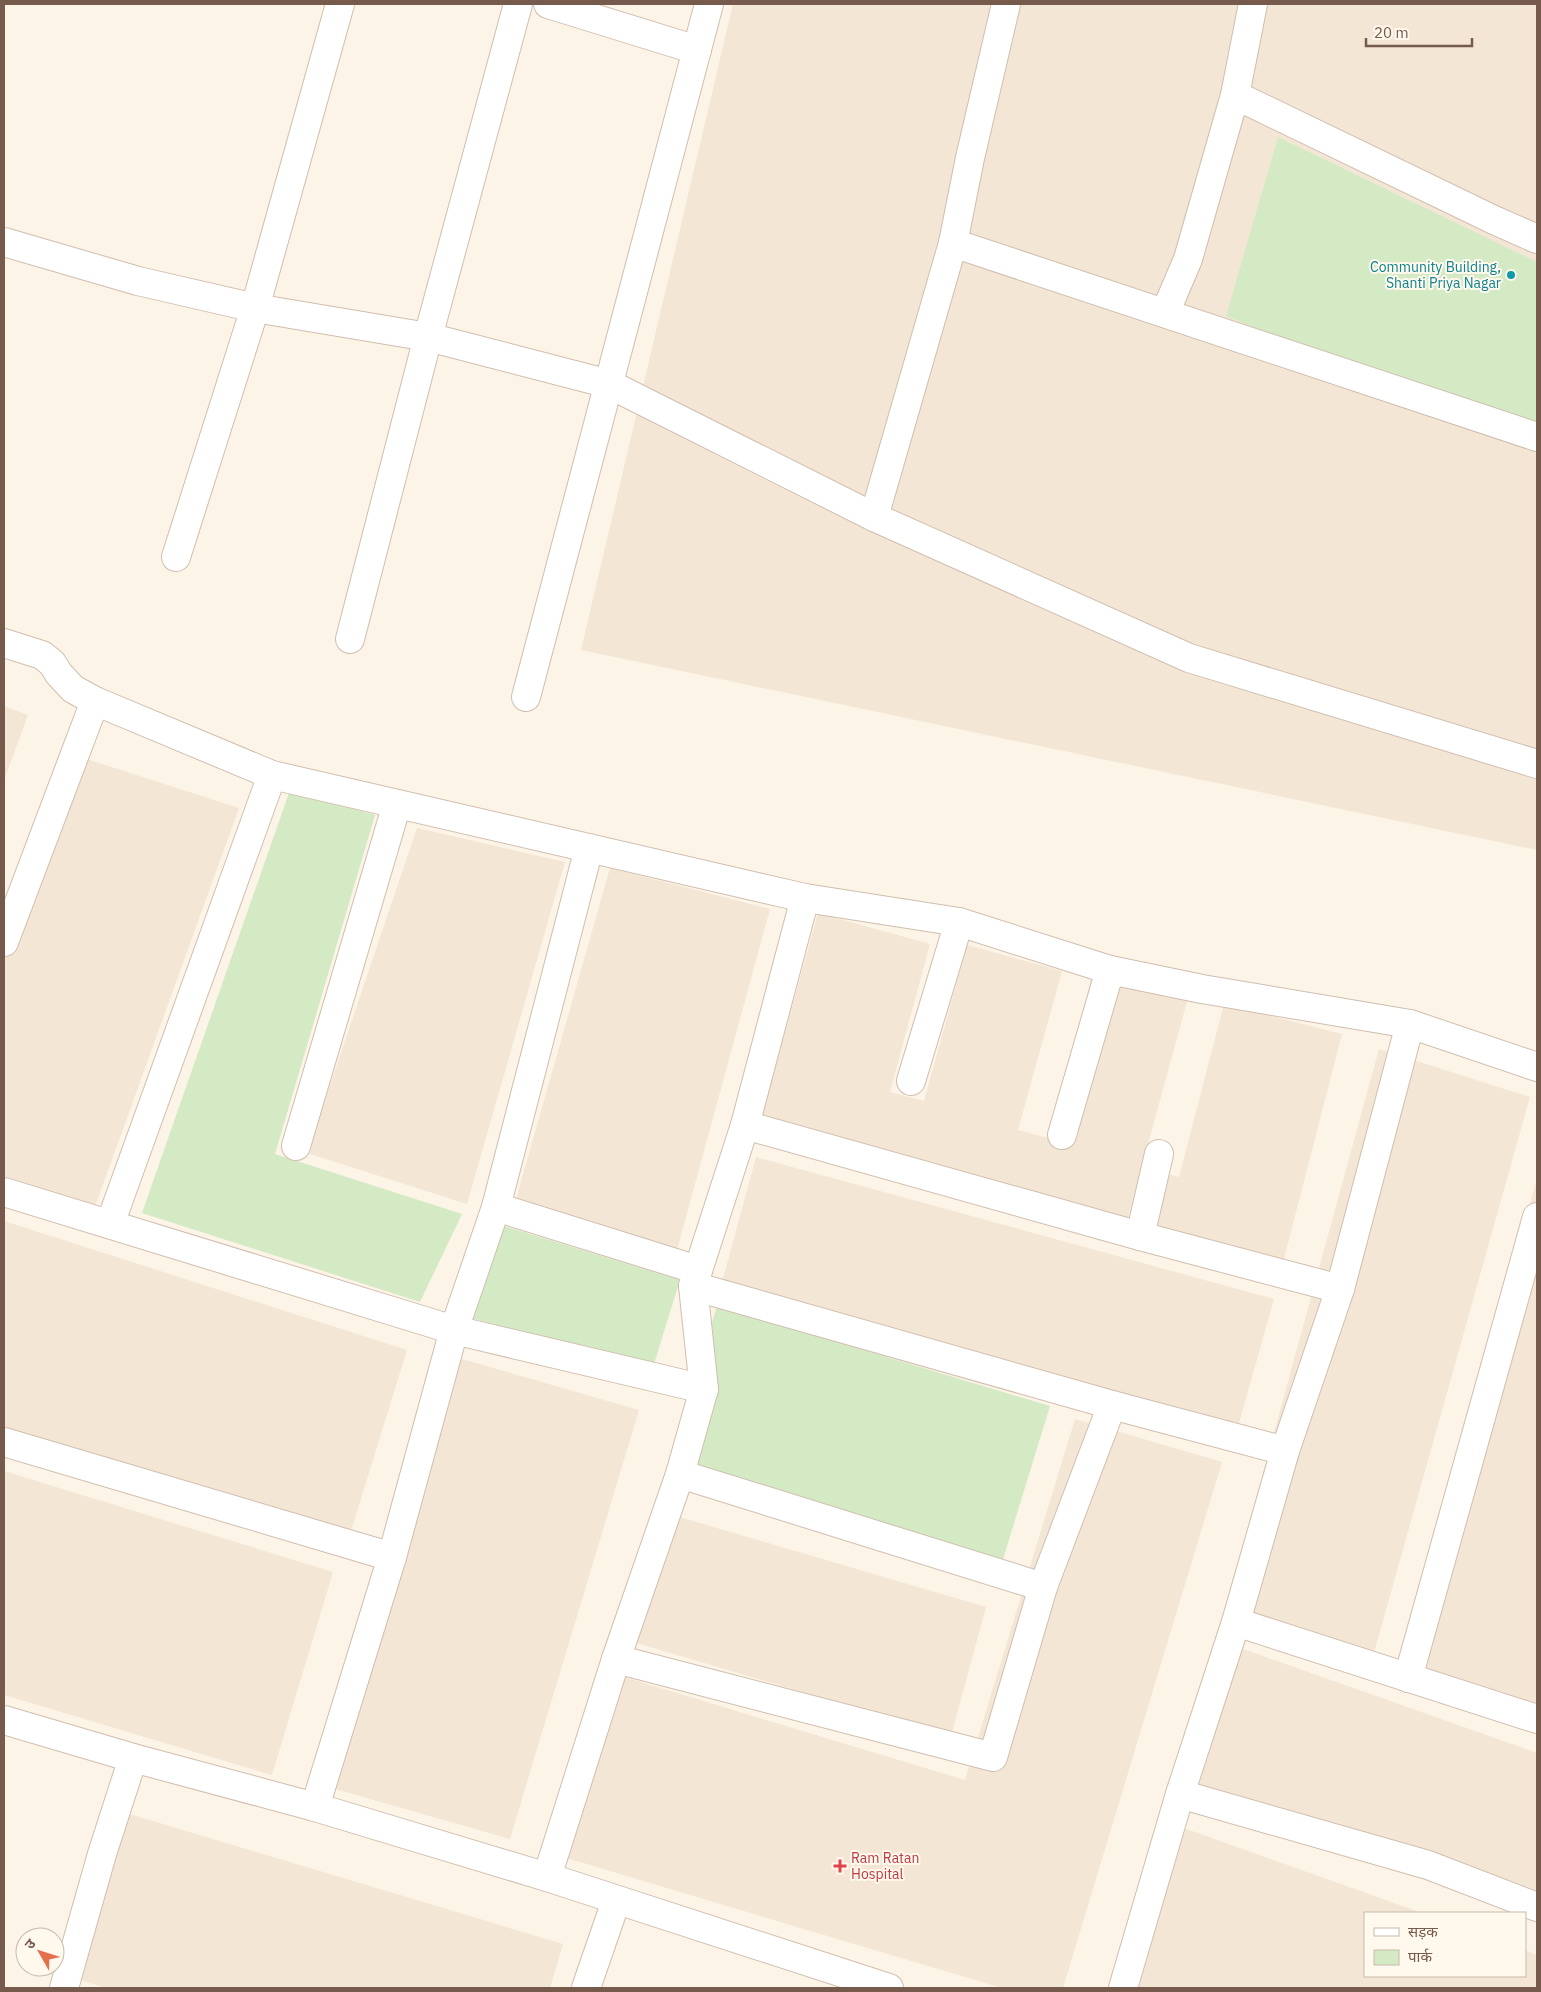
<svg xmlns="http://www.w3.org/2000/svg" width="1541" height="1992" viewBox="0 0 1541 1992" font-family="'IBM Plex Sans','Noto Sans Devanagari',sans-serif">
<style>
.residential{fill:#f4e6d5}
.green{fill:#d3eac4}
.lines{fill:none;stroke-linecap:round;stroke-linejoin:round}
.minor-casing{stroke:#d0beaf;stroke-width:30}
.tertiary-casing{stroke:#d0beaf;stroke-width:30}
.minor{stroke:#fff;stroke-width:28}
.tertiary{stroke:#fff;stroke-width:28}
.culture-dot{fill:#0f9aa8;stroke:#fff8ed;stroke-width:2}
.health-dot{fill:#e0444e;stroke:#fff8ed;stroke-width:2}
.labels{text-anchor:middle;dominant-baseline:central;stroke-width:4;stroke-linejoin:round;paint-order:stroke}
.culture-label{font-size:14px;fill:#0d838f;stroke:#fff8ed;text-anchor:end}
.health-label{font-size:14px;fill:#be3a42;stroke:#fff8ed;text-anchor:start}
</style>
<rect width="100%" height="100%" fill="#fcf4e6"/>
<g class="residential">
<polygon points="733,4 1537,4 1537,850 581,650"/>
<polygon points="4,706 28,715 4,780"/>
<polygon points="68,753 239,808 93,1212 4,1184 4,922"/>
<polygon points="417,828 565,862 467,1204 307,1153"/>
<polygon points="610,868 770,909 677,1250 514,1206"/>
<polygon points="818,913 930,944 890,1092 924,1101 967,945 1062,971 1018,1130 1048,1138 1093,973 1188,998 1127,1221 760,1123"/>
<polygon points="1224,1004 1342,1034 1279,1278 1145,1244 1163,1173 1179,1177"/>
<polygon points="1379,1049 1530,1097 1372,1660 1226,1608"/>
<polygon points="756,1157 1274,1299 1238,1427 721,1286"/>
<polygon points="1537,1179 1537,1700 1533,1716 1400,1665"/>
<polygon points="4,1221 407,1350 346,1547 4,1435"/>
<polygon points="448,1355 639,1410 510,1839 314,1783"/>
<polygon points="1075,1419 1222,1462 1063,1988 1002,1988 563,1857 614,1674 965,1780"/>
<polygon points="4,1471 333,1572 272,1775 4,1695"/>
<polygon points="659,1511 986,1607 951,1736 623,1639"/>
<polygon points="1218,1640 1537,1753 1537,1914 1174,1784"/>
<polygon points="113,1809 563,1944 550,1988 107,1988 63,1975"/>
<polygon points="1164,1821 1422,1913 1365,1913 1365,1976 1525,1976 1525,1950 1537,1955 1537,1988 1117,1988"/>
</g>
<g class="green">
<polygon points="1278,137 1537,262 1537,441 1226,316"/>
<polygon points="290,790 375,815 275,1154 462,1214 420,1302 142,1213"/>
<polygon points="491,1222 680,1280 653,1367 452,1313"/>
<polygon points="717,1306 1050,1406 996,1582 663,1481"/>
</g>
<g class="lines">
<g class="minor-casing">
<g id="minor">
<polyline points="548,4 697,50"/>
<polyline points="1006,4 970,158 953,243 1537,437"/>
<polyline points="1235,95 1494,220 1537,239"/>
<polyline points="4,242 138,281 255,308 428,337 609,384 874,517"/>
<polyline points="953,243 874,517 1189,658 1537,764"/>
<polyline points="1165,313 1188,259 1235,95 1253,4"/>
<polyline points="176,557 255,308 340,4"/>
<polyline points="350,639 428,337 518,4"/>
<polyline points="4,643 42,655 52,663 59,674 73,689 95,701 272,775 805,898 959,922 1110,970 1202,989 1410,1024 1537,1067"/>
<polyline points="526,697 709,4"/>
<polyline points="4,942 95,701"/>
<polyline points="911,1081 959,922"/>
<polyline points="745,1125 1140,1236 1340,1289"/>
<polyline points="1062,1135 1110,970"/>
<polyline points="296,1146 397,804"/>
<polyline points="4,1192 454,1330 704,1389"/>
<polyline points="496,1207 698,1270"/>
<polyline points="110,1224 272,775"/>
<polyline points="1140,1236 1159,1154"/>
<polyline points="693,1286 1112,1405 1285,1451"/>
<polyline points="4,1442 392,1557"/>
<polyline points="680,1474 1043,1587"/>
<polyline points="1236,1622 1537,1719"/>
<polyline points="616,1659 993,1757 1043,1587 1112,1405"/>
<polyline points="1408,1678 1537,1217"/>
<polyline points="1180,1794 1428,1865 1537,1907"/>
<polyline points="315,1807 392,1557 454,1330 496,1207 589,848"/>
<polyline points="547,1877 616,1659 680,1474 704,1389 693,1286 745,1125 805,898"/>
<polyline points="64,1988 102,1854 133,1758"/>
<polyline points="586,1988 616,1901"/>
<polyline points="1123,1988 1180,1794 1236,1622 1285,1451 1340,1289 1410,1024"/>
</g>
</g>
<g class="tertiary-casing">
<polyline id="tertiary" points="4,1720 133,1758 315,1807 547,1877 889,1988"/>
</g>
<use href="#minor" class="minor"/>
<use href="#tertiary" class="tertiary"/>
</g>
<circle class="culture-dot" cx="1511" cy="275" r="5"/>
<path class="health-dot" d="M837.5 1858.5h5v5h5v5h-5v5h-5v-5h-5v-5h5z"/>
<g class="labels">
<g class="culture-label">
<text x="1501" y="267">Community Building,<tspan x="1501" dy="16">Shanti Priya Nagar</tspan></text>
</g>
<g class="health-label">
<text x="851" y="1858">Ram Ratan<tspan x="851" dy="16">Hospital</tspan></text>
</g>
</g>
<rect width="1541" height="1992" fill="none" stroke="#765a4b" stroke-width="10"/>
<rect x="1364" y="1912" width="162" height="65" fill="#fff8ed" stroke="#c8b9ac"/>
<rect x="1374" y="1928" width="25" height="8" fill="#ffffff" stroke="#c8b9ac"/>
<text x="1408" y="1937" font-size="15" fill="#765a4b">सड़क</text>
<rect x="1374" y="1950" width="25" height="15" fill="#d3eac4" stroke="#c8b9ac"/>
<text x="1408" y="1962" font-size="15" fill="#765a4b">पार्क</text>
<g transform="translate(40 1952) rotate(309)"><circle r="24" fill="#fff8ed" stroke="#c8b9ac"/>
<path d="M0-4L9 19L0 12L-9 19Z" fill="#e56f4d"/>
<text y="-8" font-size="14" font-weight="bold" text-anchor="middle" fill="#765a4b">उ</text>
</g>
<path d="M1366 38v8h106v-8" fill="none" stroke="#765a4b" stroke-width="2.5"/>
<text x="1374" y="38" font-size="15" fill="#765a4b" stroke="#fff8ed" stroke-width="4" paint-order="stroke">20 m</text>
</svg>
